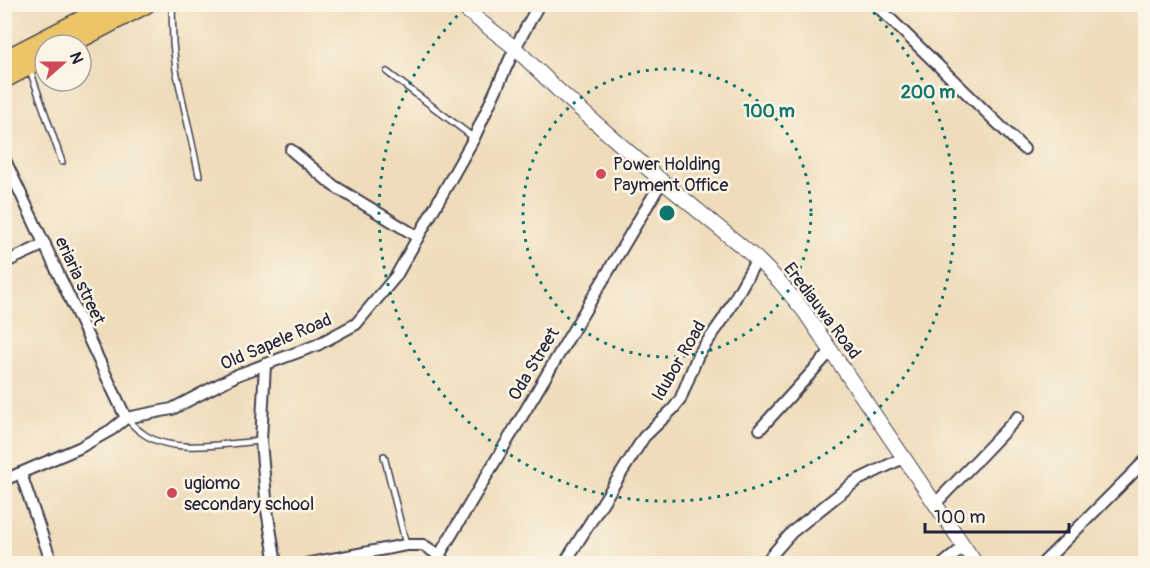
<svg xmlns="http://www.w3.org/2000/svg" width="1150" height="568" viewBox="0 0 1150 568" font-family="Pangolin,sans-serif">
<style>
.lines{fill:none;stroke-linecap:round;stroke-linejoin:round}
.service-casing{stroke:#413e4e;stroke-width:8}
.minor-casing{stroke:#413e4e;stroke-width:14}
.tertiary-casing{stroke:#413e4e;stroke-width:16}
.trunk-casing{stroke:#413e4e;stroke-width:21}
.service{stroke:#fff;stroke-width:5}
.minor{stroke:#fff;stroke-width:10}
.tertiary{stroke:#fff;stroke-width:14}
.trunk{stroke:#edc569;stroke-width:18}
.ring{fill:none;stroke:#0f766e;stroke-width:3;stroke-dasharray:3 6}
.poi-dot{fill:#d1495b;stroke:#fcf5e5;stroke-width:2}
.labels{text-anchor:middle;dominant-baseline:central;stroke-width:5;stroke-linejoin:round;paint-order:stroke}
.poi-label{font-size:18px;fill:#22223b;stroke:#fcf5e5;text-anchor:start}
.street-label{font-size:18px;fill:#22223b;stroke:#fcf5e5}
.centre{fill:#0f766e;stroke:#fcf5e5;stroke-width:3}
.ring-label{font-size:18px;text-anchor:middle;font-weight:bold;fill:#0f766e;stroke:#fcf5e5;stroke-width:5;stroke-linejoin:round;paint-order:stroke}
</style>
<rect width="100%" height="100%" fill="#fcf5e5"/>
<filter id="ink" filterUnits="userSpaceOnUse"><feTurbulence type="fractalNoise" baseFrequency=".0167" numOctaves="2"/><feDisplacementMap in="SourceGraphic" scale="12" xChannelSelector="R" yChannelSelector="G"/><feConvolveMatrix kernelMatrix="1 2 1 2 8 2 1 2 1" color-interpolation-filters="sRGB"/></filter>
<filter id="wash" filterUnits="userSpaceOnUse"><feTurbulence type="fractalNoise" baseFrequency=".008" numOctaves="4" result="noise"/><feDisplacementMap in="SourceGraphic" scale="24" xChannelSelector="R" yChannelSelector="G"/><feGaussianBlur stdDeviation="1.35" result="paint"/><feColorMatrix in="noise" values="0 0 0 0 0 0 0 0 0 0 0 0 0 0 0 0 0 1.4 0 .05"/><feComposite in="paint" operator="in"/></filter>
<g filter="url(#wash)">
<rect width="100%" height="100%" fill="#eedcba"/>
</g>
<g filter="url(#ink)">
<g class="lines">
<g class="service-casing">
<g id="service">
<polyline points="77,4 83,16"/>
<polyline points="172,4 173,43 176,70 199,175"/>
<polyline points="30,70 62,162"/>
<polyline points="387,72 474,138"/>
<path d="M 127,419 C 132,424 136,429 141,432 C 171,456 225,443 261,441"/>
<polyline points="384,456 406,545"/>
</g>
</g>
<g class="minor-casing">
<g id="minor">
<polyline points="875,4 1024,149"/>
<polyline points="291,150 334,186 418,237"/>
<polyline points="4,158 126,418"/>
<polyline points="4,263 45,244"/>
<polyline points="265,364 261,441 267,510 276,564"/>
<polyline points="760,429 831,351"/>
<polyline points="21,474 52,564"/>
<polyline points="4,480 79,448 111,430 126,418 172,409 237,375 317,345 356,324 396,276 474,138 515,48 539,4"/>
<polyline points="935,504 1018,417"/>
<polyline points="306,564 406,545 423,545 439,555 446,564"/>
<polyline points="434,564 662,181"/>
<polyline points="564,564 644,437 673,409 680,400 698,355 724,318 757,259"/>
<polyline points="764,564 792,532 856,481 903,458"/>
<polyline points="943,564 964,547"/>
<polyline points="1042,564 1146,460"/>
</g>
</g>
<g class="tertiary-casing">
<polyline id="tertiary" points="458,4 515,48 557,89 662,181 757,259 779,281 804,311 976,564"/>
</g>
<g class="trunk-casing">
<g id="trunk">
<polyline points="68,45 146,4"/>
<polyline points="4,60 113,4"/>
<polyline points="4,79 45,57"/>
</g>
</g>
<use href="#service" class="service"/>
<use href="#minor" class="minor"/>
<use href="#tertiary" class="tertiary"/>
<use href="#trunk" class="trunk"/>
</g>
</g>
<g class="ring">
<circle cx="667" cy="213" r="144"/>
<path d="M867 6A288 288 0 1 1 467 6"/>
</g>
<g class="poi-dot">
<circle cx="601" cy="174" r="6"/>
<circle cx="172" cy="493" r="6"/>
</g>
<g class="labels">
<g class="poi-label">
<text x="613" y="164">Power Holding<tspan x="613" dy="21">Payment Office</tspan></text>
<text x="184" y="483">ugiomo<tspan x="184" dy="21">secondary school</tspan></text>
</g>
<g class="street-label">
<text transform="translate(80 281) rotate(65)">eriaria street</text>
<text transform="translate(822 311) rotate(53)">Erediauwa Road</text>
<text transform="translate(276 342) rotate(-23)">Old Sapele Road</text>
<text transform="translate(679 361) rotate(-60)">Idubor Road</text>
<text transform="translate(534 364) rotate(-59)">Oda Street</text>
</g>
</g>
<circle cx="667" cy="213" r="9" class="centre"/>
<g class="ring-label">
<text x="928" y="98">200 m</text>
<text x="769" y="117">100 m</text>
</g>
<rect width="1150" height="568" fill="none" stroke="#fcf5e5" stroke-width="24"/>
<g transform="translate(63 63) rotate(69)"><circle r="28" fill="#fcf5e5" stroke="#a5a1a1" stroke-width="1.5"/>
<path d="M0-4.5L10 22L0 15L-10 22Z" fill="#d1495b"/>
<text y="-9" font-size="16" font-weight="bold" text-anchor="middle" fill="#22223b">N</text>
</g>
<path d="M925 523v9h144v-9" fill="none" stroke="#22223b" stroke-width="3"/>
<text x="934" y="523" font-size="18" fill="#22223b" stroke="#fcf5e5" stroke-width="4.5" paint-order="stroke">100 m</text>
</svg>
